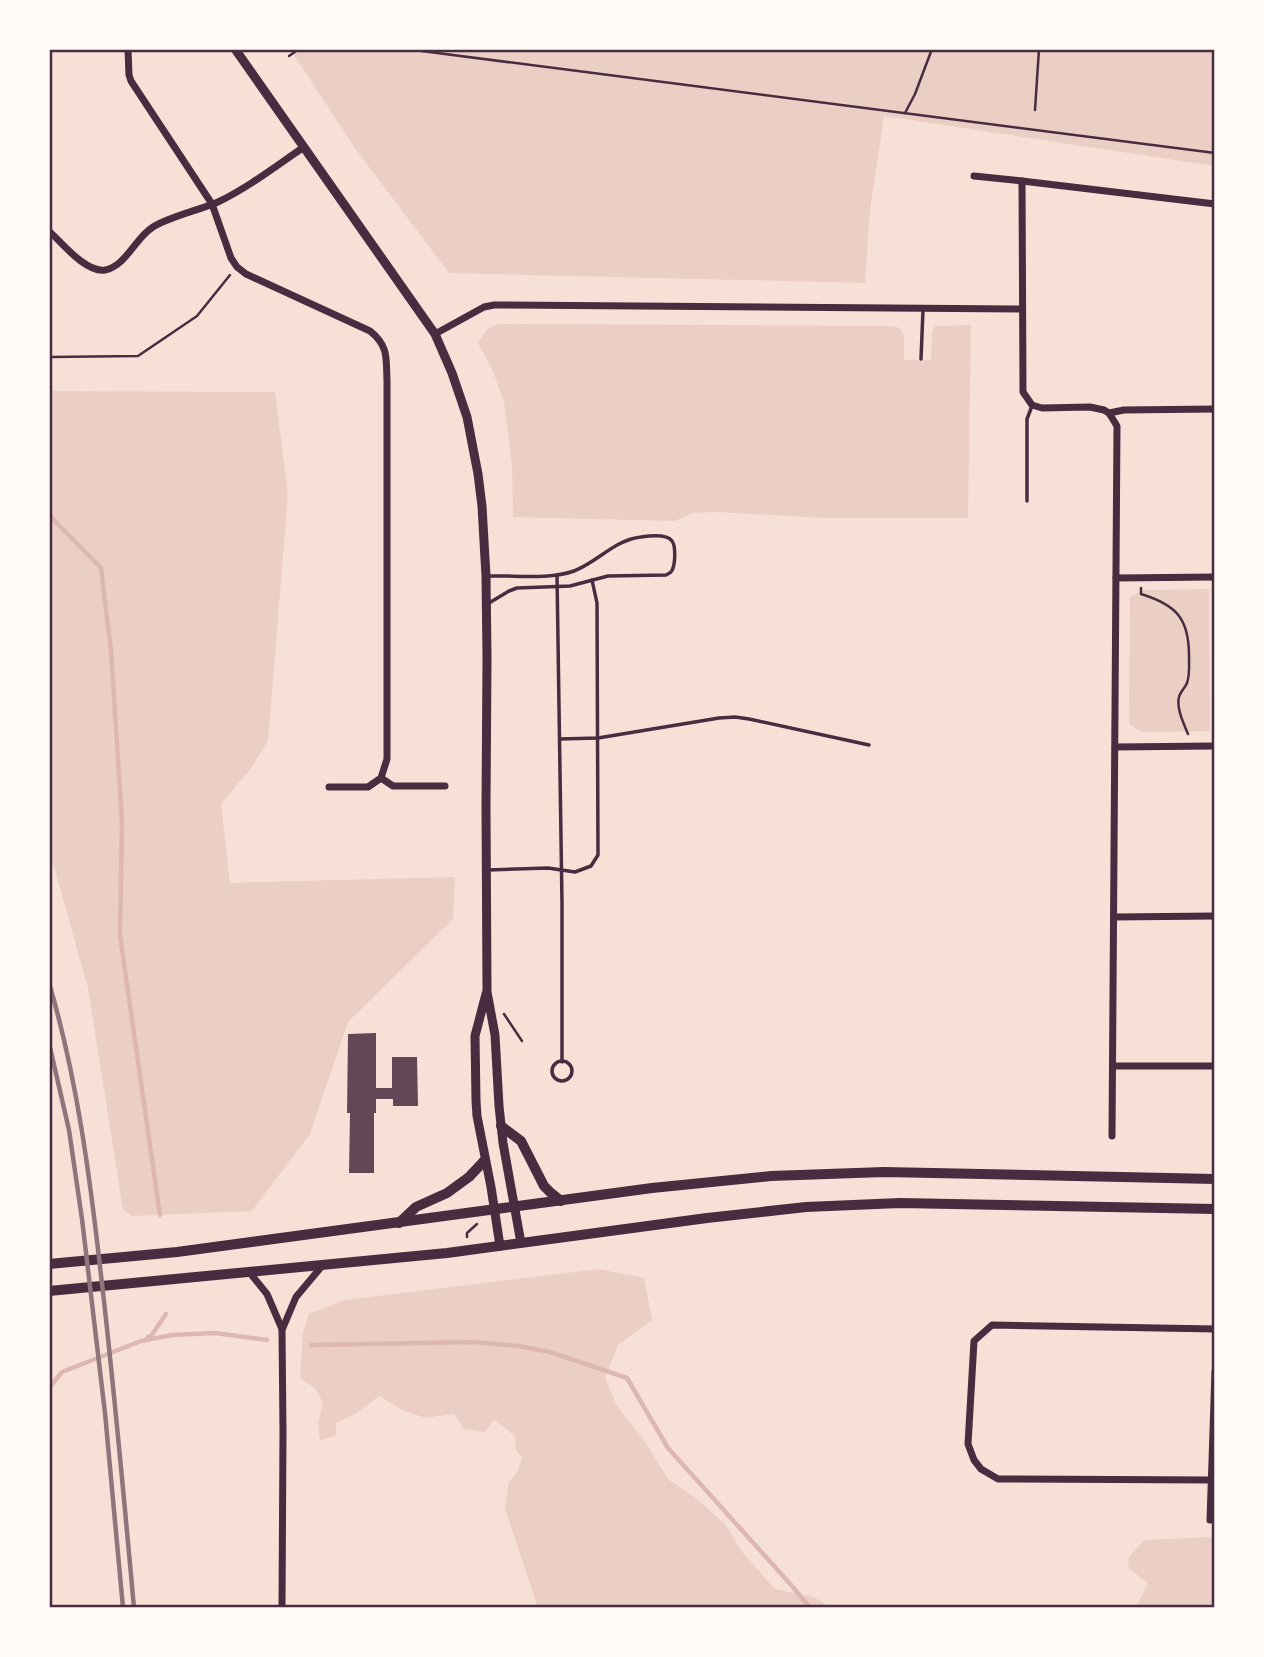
<svg xmlns="http://www.w3.org/2000/svg" width="1264" height="1657" viewBox="0 0 1264 1657" font-family="Mulish,sans-serif">
<style>
.green{fill:#ebcfc5}
.lines{fill:none;stroke-linecap:round;stroke-linejoin:round}
.stream{stroke:#dcb8b0;stroke-width:4.5}
.building{fill:#644757}
.path{stroke:#4a2c40;stroke-width:2.5}
.service{stroke:#4a2c40;stroke-width:3.5}
.minor{stroke:#4a2c40;stroke-width:7}
.tertiary{stroke:#4a2c40;stroke-width:9}
.primary{stroke:#4a2c40;stroke-width:10}
.rail{stroke:#8f747c;stroke-width:4.5}
.neatline{fill:none;stroke:#4a2c40;stroke-width:2.5}
</style>
<rect width="100%" height="100%" fill="#f7e1d7"/>
<g class="green">
<polygon points="290,49 1215,49 1215,166 884,116 870,210 865,283 449,273 357,151"/>
<polygon points="497,324 892,326 900,328 904,335 904,360 931,360 932,332 935,326 971,325 968,518 824,518 716,512 693,513 675,521 513,517 512,465 504,402 492,369 478,343 487,329"/>
<polygon points="49,391 275,392 288,495 268,741 251,768 221,804 230,883 455,877 453,919 348,1022 310,1134 252,1211 132,1216 123,1210 88,988 49,849"/>
<polygon points="1209,589 1210,731 1141,732 1129,724 1130,597 1144,590"/>
<polygon points="599,1269 644,1278 652,1320 618,1345 605,1378 617,1406 646,1443 668,1479 697,1499 725,1524 743,1553 775,1589 814,1597 832,1608 538,1608 505,1509 509,1482 518,1471 522,1457 516,1450 515,1436 494,1420 485,1432 464,1429 454,1414 425,1418 402,1410 379,1396 357,1413 336,1423 336,1436 320,1440 318,1424 323,1403 315,1388 300,1378 303,1332 309,1314 345,1300"/>
<polygon points="1215,1537 1215,1608 1136,1608 1148,1583 1128,1568 1129,1557 1144,1540"/>
</g>
<g class="lines">
<g class="stream">
<polyline points="49,515 101,568 111,651 122,821 120,935 160,1215"/>
<polyline points="148,1337 151,1336 166,1314"/>
<polyline points="311,1345 473,1342 519,1346 550,1352 627,1378 668,1448 792,1586 810,1608"/>
<polyline points="49,1388 62,1372 141,1341 172,1335 215,1333 267,1340"/>
</g>
</g>
<polygon class="building" points="376,1033 376,1088 392,1088 392,1057 417,1057 418,1106 393,1106 393,1099 376,1099 376,1113 374,1113 374,1173 349,1173 350,1113 347,1113 348,1034"/>
<g class="lines">
<g class="path">
<polyline points="406,49 1215,153"/>
<polyline points="289,56 299,49"/>
<polyline points="1035,110 1039,49"/>
<polyline points="905,113 915,94 932,49"/>
<polyline points="49,357 138,356 197,316 230,275"/>
<path d="M 1141,588 L 1141,594 C 1177,605 1189,619 1189,656 C 1189,664 1190,675 1187,683 C 1185,688 1180,692 1179,697 C 1176,708 1184,724 1188,734"/>
<polyline points="504,1014 522,1041"/>
<polyline points="467,1237 467,1233 477,1224"/>
</g>
<g class="service">
<polyline points="921,359 923,310"/>
<polyline points="1027,501 1027,419 1032,406"/>
<polyline points="557,575 562,903 562,1062"/>
<path d="M 488,576 C 514,575 549,580 574,571 C 598,562 614,540 641,537 C 648,536 667,534 672,541 C 676,546 675,562 673,568 C 672,572 670,573 666,575 L 608,576 L 570,586 L 517,588 L 509,591 L 489,603"/>
<polyline points="560,739 598,738 719,718 735,717 749,719 869,745"/>
<polyline points="488,870 548,868 575,872 591,866 598,855 597,603 592,580"/>
<circle cx="562" cy="1071" r="10"/>
</g>
<g class="minor">
<path d="M 128,49 L 129,75 L 131,81 L 212,204 L 231,258 L 237,267 L 246,274 L 370,331 C 389,346 386,359 387,381 L 387,759 L 381,778 L 368,787 L 329,787"/>
<polyline points="974,176 1022,181"/>
<path d="M 49,231 C 62,243 86,273 105,270 C 126,266 135,238 153,227 C 171,216 197,211 218,202 C 249,187 276,166 304,147"/>
<polyline points="435,334 484,307 494,305 1022,309"/>
<polyline points="1109,413 1124,410 1215,409"/>
<polyline points="1116,578 1215,577"/>
<polyline points="1115,747 1215,746"/>
<polyline points="381,778 393,786 445,786"/>
<polyline points="1114,917 1215,916"/>
<polyline points="1113,1066 1215,1066"/>
<polyline points="1112,1136 1117,426 1109,413 1104,410 1090,407 1042,408 1032,405 1023,392 1022,181 1215,204"/>
<polyline points="250,1273 267,1294 282,1329"/>
<polyline points="1211,1480 998,1479 981,1469 974,1460 968,1444 974,1341 992,1325 1215,1329"/>
<polyline points="1210,1520 1215,1371"/>
<polyline points="282,1608 283,1432 282,1330 296,1297 322,1266"/>
</g>
<g class="tertiary">
<polyline points="235,49 435,334 452,373 467,417 478,474 482,506 486,576 487,657 486,807 487,992 495,1035 499,1106 503,1143 521,1243"/>
<polyline points="486,994 475,1036 476,1101 477,1116 491,1187 500,1246"/>
</g>
<g class="primary">
<polyline points="501,1126 521,1141 544,1186 551,1193 561,1201"/>
<polyline points="399,1223 416,1207 447,1193 469,1177 485,1160"/>
<polyline points="49,1264 177,1252 652,1188 771,1176 884,1172 1215,1179"/>
<polyline points="49,1291 447,1253 707,1218 806,1207 900,1203 1215,1209"/>
</g>
<g class="rail">
<path d="M 49,983 C 77,1077 90,1178 101,1275 C 114,1386 124,1497 134,1608"/>
<polyline points="49,1043 69,1130 82,1219 105,1413 123,1608"/>
</g>
</g>
<rect width="1264" height="1657" fill="none" stroke="#fffaf5" stroke-width="102"/>
<rect x="51" y="51" width="1162" height="1555" class="neatline"/>
</svg>
